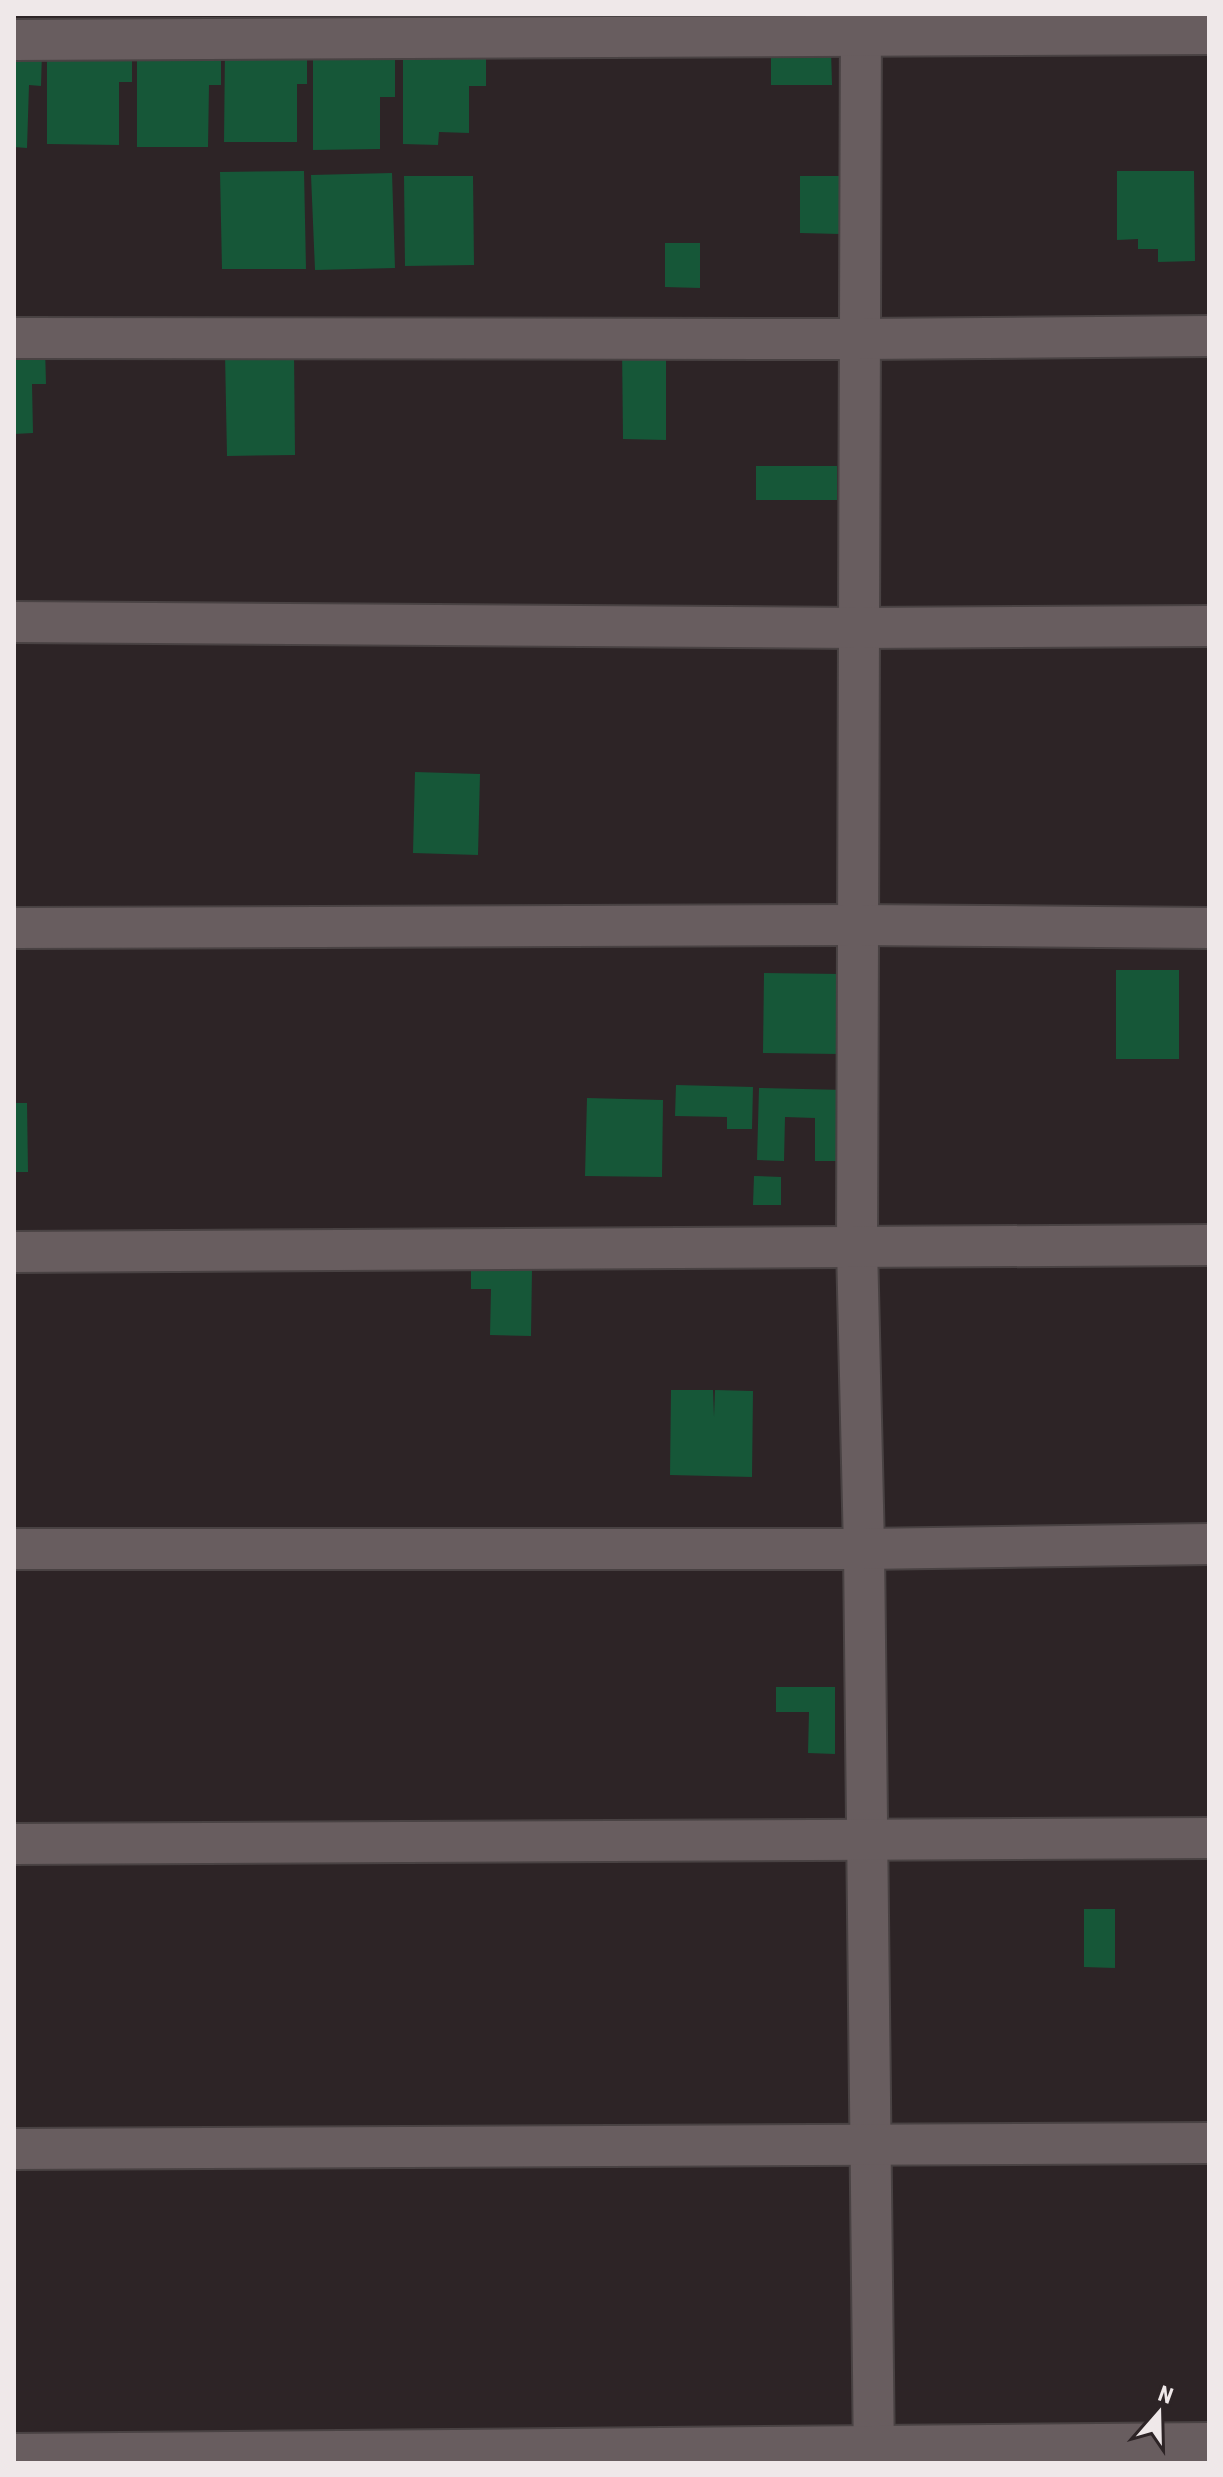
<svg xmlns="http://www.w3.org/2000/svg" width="1223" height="2477" viewBox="0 0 1223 2477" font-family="'Roboto Condensed',sans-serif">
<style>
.building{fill:#165738}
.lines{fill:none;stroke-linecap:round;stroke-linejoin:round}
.minor-casing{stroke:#494243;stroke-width:44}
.minor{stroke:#685d5f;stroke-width:40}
</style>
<rect width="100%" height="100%" fill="#2d2426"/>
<g class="building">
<polygon points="403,47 486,47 486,86 469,86 469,133 439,132 438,145 403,144"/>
<polygon points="47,48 132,49 132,82 119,82 119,145 47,144"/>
<polygon points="313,48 395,48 395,97 380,97 380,149 313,150"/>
<polygon points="225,49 307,49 307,84 297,84 297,142 224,142"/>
<polygon points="137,50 221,50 221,85 209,85 208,147 137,147"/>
<polygon points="771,50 831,50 832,85 771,85"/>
<polygon points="14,51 42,52 41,86 29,85 27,148 14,147"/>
<polygon points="304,171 306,269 222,269 220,172"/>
<polygon points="1117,171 1194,171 1195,261 1158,262 1158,249 1138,249 1138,239 1117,240"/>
<polygon points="392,173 395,268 315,270 311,175"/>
<polygon points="404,176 473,176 474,265 405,266"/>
<polygon points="800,176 840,176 840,234 800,233"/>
<polygon points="665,243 700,243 700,288 665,287"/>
<polygon points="622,343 666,343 666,440 623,439"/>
<polygon points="45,347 46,384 32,384 33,433 14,434 14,348"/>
<polygon points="225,353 294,353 295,455 227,456"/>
<rect x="756" y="466" width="81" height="34"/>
<polygon points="415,772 480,774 478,855 413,853"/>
<rect x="1116" y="970" width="63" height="89"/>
<polygon points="764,973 840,974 839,1054 763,1053"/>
<polygon points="676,1085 753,1087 752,1129 727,1129 727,1117 675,1116"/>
<polygon points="759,1088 845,1090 845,1161 815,1161 815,1118 785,1117 784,1161 757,1160"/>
<polygon points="587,1098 663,1100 662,1177 585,1176"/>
<polygon points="14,1103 27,1103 28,1172 14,1172"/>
<polygon points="754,1176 781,1177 781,1205 753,1205"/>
<polygon points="471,1268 532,1270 531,1336 490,1335 491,1289 471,1289"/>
<polygon points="671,1390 713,1390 714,1417 715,1390 753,1391 752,1477 670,1475"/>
<polygon points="776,1687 835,1687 835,1754 808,1753 809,1712 776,1712"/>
<polygon points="1084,1909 1115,1909 1115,1968 1084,1967"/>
</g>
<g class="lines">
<g class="minor-casing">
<g id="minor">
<polyline points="861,14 857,1246 864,1549 874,2463"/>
<polyline points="14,40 1209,34"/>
<polyline points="14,338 860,339 1209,336"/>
<polyline points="14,622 859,628 1209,626"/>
<polyline points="14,928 858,925 1209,928"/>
<polyline points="14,1252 1209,1245"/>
<polyline points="14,1549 864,1549 1209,1544"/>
<polyline points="14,1844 1209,1838"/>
<polyline points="14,2149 1209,2143"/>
<polyline points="14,2454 1209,2443"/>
</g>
</g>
<use href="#minor" class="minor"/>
</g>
<rect width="1223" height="2477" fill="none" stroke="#efe8e9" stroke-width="32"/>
<g transform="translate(1159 2413) rotate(20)" stroke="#2d2426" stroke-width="6" paint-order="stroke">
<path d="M0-6L14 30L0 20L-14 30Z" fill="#efe8e9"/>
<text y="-12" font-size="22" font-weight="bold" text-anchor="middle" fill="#efe8e9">N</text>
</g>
</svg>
